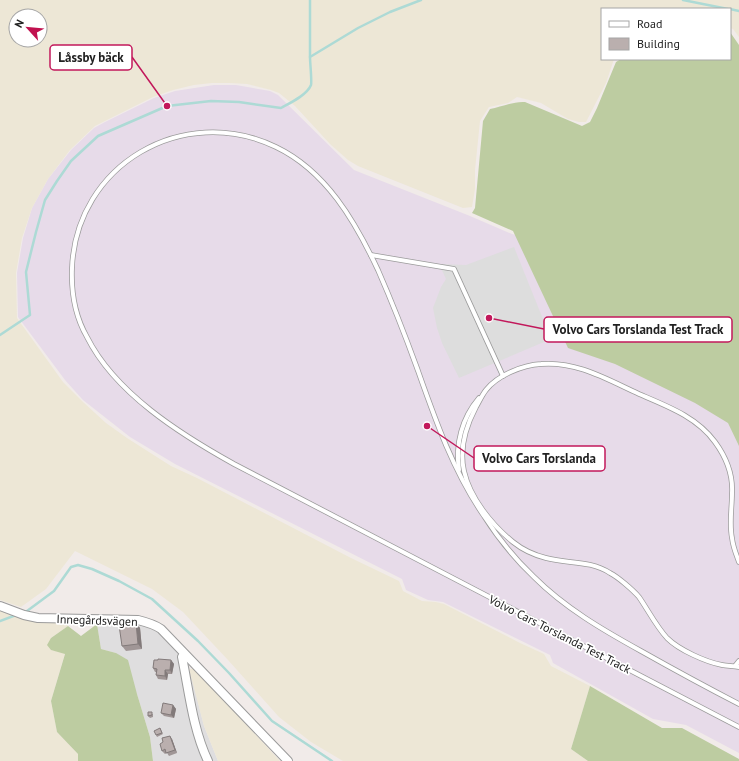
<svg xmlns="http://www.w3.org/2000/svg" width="739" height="761" viewBox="0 0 739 761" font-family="'PT Sans',sans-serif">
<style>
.residential{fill:#dfdedf}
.industrial{fill:#e7dbe9}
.farmland{fill:#ede7d6;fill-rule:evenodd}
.forest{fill:#bdcca1}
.parking{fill:#ddd}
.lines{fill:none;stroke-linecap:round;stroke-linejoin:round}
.stream{stroke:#addad5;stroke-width:2.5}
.lane-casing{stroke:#9b9b9b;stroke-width:5.5}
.street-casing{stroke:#9b9b9b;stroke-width:10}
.lane{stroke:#fff;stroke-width:4}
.street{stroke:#fff;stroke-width:8}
.wall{fill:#a09696}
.shaded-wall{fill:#827a7a}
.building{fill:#baafae;stroke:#827a7a}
.labels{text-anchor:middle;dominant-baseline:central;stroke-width:3.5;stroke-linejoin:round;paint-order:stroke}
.street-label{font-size:12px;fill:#212121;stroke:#fff}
.leader{fill:none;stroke:#c2185b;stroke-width:1.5}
.callout-dot{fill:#c2185b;stroke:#fff;stroke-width:1.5}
.callout{fill:#fff;stroke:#c2185b;stroke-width:1.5}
.callout-label{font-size:13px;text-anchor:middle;font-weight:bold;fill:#212121}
</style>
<rect width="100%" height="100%" fill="#f1ebe9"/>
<polygon class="residential" points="132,623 146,625 162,635 188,662 204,726 218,761 153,761 150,737 137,694 116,653 101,649 97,624"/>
<polygon class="industrial" points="214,85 236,85 270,91 278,95 354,170 470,216 512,234 612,256 739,292 739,753 686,725 653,719 553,663 550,655 443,602 428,600 406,590 402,579 175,464 130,437 83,400 65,380 18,317 17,273 23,238 32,208 48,179 71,150 94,128 105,122 154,98 175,91"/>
<g class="farmland">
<path d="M 0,0 L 739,0 L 739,37 L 733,29 L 730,28 L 730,9 L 602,9 L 602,59 L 614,59 L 606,83 L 586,122 L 579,122 L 568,119 L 541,103 L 517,97 L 508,103 L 489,107 L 480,121 L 475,170 L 475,189 L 472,207 L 463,208 L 358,166 L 348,160 L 330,144 L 295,106 L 279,93 L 271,90 L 247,84 L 229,83 L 212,83 L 194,85 L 173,90 L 153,97 L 95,126 L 70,150 L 48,179 L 32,208 L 22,238 L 16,273 L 17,318 L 63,382 L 83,402 L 106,423 L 127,438 L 171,466 L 197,478 L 351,558 L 399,581 L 403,591 L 422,601 L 436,602 L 444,604 L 520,643 L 544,654 L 551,666 L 590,686 L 571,749 L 588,761 L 343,761 L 311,742 L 279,717 L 228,660 L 183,612 L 152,589 L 75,551 L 46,589 L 21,607 L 0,600 ZM 16,16 L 40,16 L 40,40 L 16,40 Z"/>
<polygon points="0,609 68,621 68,626 51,638 51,650 65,653 51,701 57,732 78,754 78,761 0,761"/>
<polygon points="189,669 195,669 280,761 218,761 204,726"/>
</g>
<g class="forest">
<path d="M 730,32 L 739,45 L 739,446 L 728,423 L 695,403 L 615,364 L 568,348 L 513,231 L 472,213 L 475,208 L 482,132 L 483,121 L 490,109 C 501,107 514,101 525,102 L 582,126 L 590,122 L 597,108 L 616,62 L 621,59 L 730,59 Z"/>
<polygon points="97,624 101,649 116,653 128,660 137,694 150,737 153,761 78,761 78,754 57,732 51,701 65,654 51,650 47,645 51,638 68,626 81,636"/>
<polygon points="590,686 662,728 682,728 739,759 739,761 588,761 571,749"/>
</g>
<polygon class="parking" points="514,247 551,339 459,378 442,343 437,328 433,308 441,287 446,279 439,264 466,265"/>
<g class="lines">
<g class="stream">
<polyline points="310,0 310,57"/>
<polyline points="683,0 728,9"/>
<polyline points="730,9 739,11"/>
<path d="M 0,335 L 30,315 L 26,272 L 36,232 L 45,200 L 57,181 L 71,161 L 98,136 L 167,106 L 211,101 L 239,102 L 281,108 C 290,103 307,95 311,85 C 312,81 310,63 310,57 L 358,28 L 390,12 L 421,0"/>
<polyline points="23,612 27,611 54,591 71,567 78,565 92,569 119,581 152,599 198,641 229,673 272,721 332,761"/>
<polyline points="0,621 16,615"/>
</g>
<g class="lane-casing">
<g id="lane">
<polyline points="371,255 454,269 503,376"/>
<path d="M 459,470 C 455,444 462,418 479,398"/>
<path d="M 739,562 C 736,554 733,547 732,538 C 729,523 732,508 732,493 C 733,475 726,457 715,442 C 697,417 667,406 639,394 C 608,380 577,361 541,364 C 523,365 498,375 486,390 C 482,395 479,402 476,407 C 465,428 459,449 464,471 C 470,498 492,525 513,542 C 523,550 534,555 546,558 C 568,564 590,560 610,573 C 618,577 633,590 639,597 C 648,610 656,626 667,638 C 679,650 706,662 722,665 C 728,666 734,666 739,667"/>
<polyline points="735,666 739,661"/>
<path d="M 739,704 C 706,687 673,669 641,651 C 603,630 565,608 534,577 C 515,559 498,538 484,516 C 453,471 435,419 417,368 C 405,335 392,302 378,270 C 355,221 326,171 276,147 C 183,102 76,165 72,268 C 71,292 75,316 87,337 C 115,393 180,434 234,464 L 739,727"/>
</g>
</g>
<g class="street-casing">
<g id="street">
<path d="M 0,606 L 24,615 L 38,618 L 138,620 C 146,622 154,624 161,629 L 288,761"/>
<path d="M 184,654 L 182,657 C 189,691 193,730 208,761"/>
</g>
</g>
<use href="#lane" class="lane"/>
<use href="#street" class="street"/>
</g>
<g class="wall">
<polygon points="136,623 140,628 142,649 126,651 122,646"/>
<polygon points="158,660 171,660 174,664 172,674 168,674 167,680 158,679 156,675 156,672 155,672 153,668"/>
<polygon points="173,705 176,709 174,718 164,716 161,713"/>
<polygon points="153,714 153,717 150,718 148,716"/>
<polygon points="160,728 163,734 157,737 156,735"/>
<polygon points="172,739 177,753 169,756 167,753 165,754 162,751"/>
</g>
<g class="shaded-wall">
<polygon points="136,623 140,628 142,649 138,644"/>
<polygon points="171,660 174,664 172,674 170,670"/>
<polygon points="165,670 168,674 167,680 165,676"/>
<polygon points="173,705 176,709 174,718 171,715"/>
<polygon points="170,736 172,739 177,753 175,750"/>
</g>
<g class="building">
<polygon points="136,623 138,644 122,646 119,625"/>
<polygon points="158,659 171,660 170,670 165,670 165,676 156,675 157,669 153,668 154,660 158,660"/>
<polygon points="163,703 173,705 171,715 161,713"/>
<polygon points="148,712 152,712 152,715 148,716"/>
<polygon points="160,728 162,733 156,735 154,731"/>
<polygon points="170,736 175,750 166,753 165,749 162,751 160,744 163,742 162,738"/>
</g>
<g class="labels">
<g class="street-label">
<text transform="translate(97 620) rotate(2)">Innegårdsvägen</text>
<text transform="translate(560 634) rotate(27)">Volvo Cars Torslanda Test Track</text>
</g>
</g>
<path class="leader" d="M167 106L132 57M489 318L544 329M427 426L474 458"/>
<g class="callout-dot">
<circle cx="167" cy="106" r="4"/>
<circle cx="489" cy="318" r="4"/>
<circle cx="427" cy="426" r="4"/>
</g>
<g class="callout">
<rect x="50" y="45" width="82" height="25" rx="4"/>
<rect x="544" y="317" width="188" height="25" rx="4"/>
<rect x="474" y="446" width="131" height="25" rx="4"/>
</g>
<g class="callout-label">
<text x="91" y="62">Låssby bäck</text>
<text x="638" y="334">Volvo Cars Torslanda Test Track</text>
<text x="539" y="463">Volvo Cars Torslanda</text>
</g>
<rect x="601" y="8" width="130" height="52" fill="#ffffff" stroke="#a6a6a6"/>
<rect x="609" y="21" width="20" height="6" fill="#ffffff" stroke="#a6a6a6"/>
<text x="637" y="28" font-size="12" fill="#212121">Road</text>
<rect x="609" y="38" width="20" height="12" fill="#baafae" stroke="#a6a6a6"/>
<text x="637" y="48" font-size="12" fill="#212121">Building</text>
<g transform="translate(28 28) rotate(297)"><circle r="19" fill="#ffffff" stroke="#a6a6a6"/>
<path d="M0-3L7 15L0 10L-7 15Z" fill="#c1114f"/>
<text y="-6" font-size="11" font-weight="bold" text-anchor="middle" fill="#212121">N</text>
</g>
</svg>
